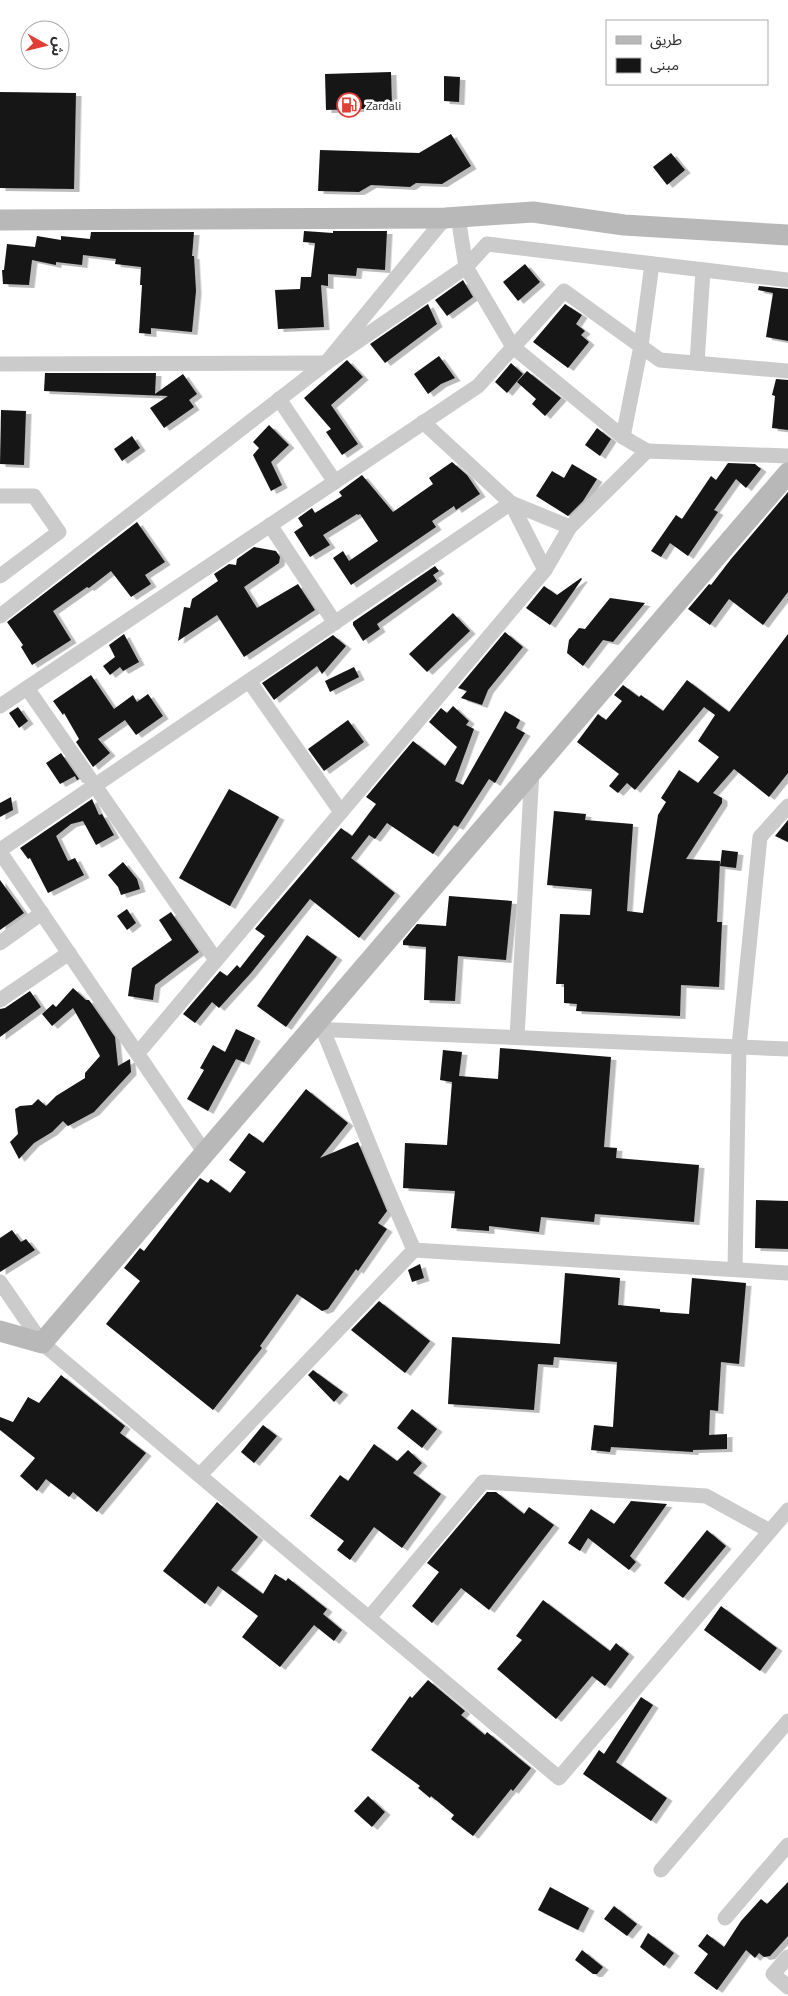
<svg xmlns="http://www.w3.org/2000/svg" width="788" height="1996" viewBox="0 0 788 1996" font-family="'PT Sans','Noto Sans Arabic',sans-serif">
<style>
.building{fill:#151515;filter:url(#shadow)}
.lines{fill:none;stroke-linecap:round;stroke-linejoin:round}
.street{stroke:#cbcbcb;stroke-width:15}
.secondary{stroke:#b8b8b8;stroke-width:21}
.labels{text-anchor:middle;dominant-baseline:central;stroke-width:5;stroke-linejoin:round;paint-order:stroke}
.poi-label{font-size:12px;fill:#2e2e2e;stroke:#fff;text-anchor:start}
</style>
<defs>
<filter id="shadow"><feDropShadow dx="5.5" dy="3" stdDeviation="0" flood-color="#0004"/></filter>
</defs>
<rect width="100%" height="100%" fill="#fff"/>
<g class="building">
<polygon points="391,72 392,108 326,110 325,74"/>
<polygon points="444,76 460,77 459,102 444,101"/>
<polygon points="0,92 76,93 74,189 0,188"/>
<polygon points="451,134 471,166 442,184 416,183 410,187 371,185 359,192 318,191 320,150 419,153"/>
<polygon points="671,153 685,170 667,185 653,167"/>
<polygon points="304,231 333,233 333,231 387,231 385,270 357,268 356,276 328,274 328,286 321,285 324,327 278,329 275,290 300,289 301,277 311,277 315,243 303,242"/>
<polygon points="91,232 194,232 192,256 194,256 196,291 192,332 151,328 151,334 139,333 142,285 140,285 141,267 115,264 116,259 83,255 82,265 56,262 56,265 32,260 29,285 3,284 2,270 4,270 7,244 35,247 37,236 61,240 61,236 90,239"/>
<polygon points="525,264 540,282 518,301 503,282"/>
<polygon points="463,280 473,297 447,316 435,300"/>
<polygon points="759,286 788,289 788,341 766,337 773,293 758,290"/>
<polygon points="428,304 437,324 385,363 370,344"/>
<polygon points="565,304 582,315 576,324 585,331 581,335 589,342 568,368 533,342"/>
<polygon points="439,356 455,378 441,384 428,394 414,374"/>
<polygon points="347,360 363,377 331,405 358,444 342,455 326,432 331,429 304,398"/>
<polygon points="511,363 523,374 507,393 495,382"/>
<polygon points="527,371 561,398 545,416 532,404 536,399 517,382"/>
<polygon points="45,373 156,373 155,394 183,374 197,394 189,400 194,407 164,428 150,408 168,396 44,391"/>
<polygon points="776,379 788,380 788,430 772,428 775,396 772,395"/>
<polygon points="1,410 26,411 24,465 0,464"/>
<polygon points="269,425 289,445 271,462 282,485 271,491 253,455 259,448 253,442"/>
<polygon points="597,428 611,439 600,456 585,445"/>
<polygon points="132,436 140,448 122,461 114,449"/>
<polygon points="452,462 467,475 480,494 456,510 454,506 432,521 436,527 351,585 333,558 343,551 349,561 378,541 360,514 358,515 357,514 323,535 330,545 310,557 294,532 303,526 298,518 312,508 315,513 342,496 339,492 362,475 393,512 433,484 429,478"/>
<polygon points="728,463 755,464 761,469 746,488 736,479 714,510 718,512 688,556 670,543 661,557 651,551 676,515 682,519 711,476 716,480"/>
<polygon points="572,464 597,479 583,501 568,516 536,496 552,471 564,478"/>
<polygon points="788,492 788,592 763,625 729,599 710,625 688,609 709,584 711,585 731,559"/>
<polygon points="137,522 165,562 145,575 151,584 131,597 111,571 89,588 87,587 53,611 71,640 32,665 21,647 23,645 7,622"/>
<polygon points="254,547 276,551 280,557 279,563 244,587 257,608 298,584 315,610 244,657 217,615 178,641 184,607 190,608 192,599 218,581 214,574 229,564 236,565 237,559"/>
<polygon points="435,566 439,571 433,575 437,581 377,624 380,629 363,641 353,625 353,622"/>
<polygon points="581,578 582,579 550,625 526,608 544,586 557,595"/>
<polygon points="610,598 645,603 613,642 603,640 583,666 567,653 569,640 579,628 585,629"/>
<polygon points="453,613 470,631 427,672 409,654"/>
<polygon points="505,632 523,647 488,690 482,705 461,698 467,691 458,688"/>
<polygon points="124,634 139,662 123,671 120,667 110,675 103,666 115,657 109,645"/>
<polygon points="788,634 788,773 769,797 734,769 713,793 722,798 722,803 686,859 720,861 717,922 722,922 719,987 681,985 680,1016 576,1011 577,1004 564,1003 564,984 556,984 560,914 590,915 592,889 547,885 554,811 586,814 585,820 633,824 627,911 643,913 658,815 666,802 661,798 679,770 698,783 719,757 698,741 715,715 704,707 635,790 627,783 618,793 609,786 619,774 577,742 598,714 606,720 622,701 614,695 623,685 639,697 641,695 663,711 687,680 729,712"/>
<polygon points="333,635 346,646 322,674 317,666 274,700 262,683"/>
<polygon points="354,667 359,677 330,692 325,681"/>
<polygon points="91,675 114,709 133,695 137,702 148,694 163,716 136,735 125,720 98,739 110,753 93,767 76,742 79,739 64,713 63,715 53,701"/>
<polygon points="453,706 469,721 466,725 474,729 455,781 463,785 505,711 520,720 516,728 525,733 495,783 489,779 458,827 454,825 433,854 387,823 375,839 369,835 351,858 395,893 359,938 310,899 251,973 219,1008 212,1002 195,1023 183,1014 220,971 227,976 237,965 240,968 265,936 255,929 341,828 352,836 376,804 366,797 413,741 445,766 457,747 429,722 441,708 447,713"/>
<polygon points="18,707 28,721 19,728 9,713"/>
<polygon points="348,720 364,742 324,771 308,749"/>
<polygon points="61,753 79,779 77,780 75,776 60,784 46,763"/>
<polygon points="229,789 279,817 230,906 179,878"/>
<polygon points="11,797 13,810 0,817 0,803"/>
<polygon points="92,799 99,815 102,814 114,835 96,845 83,821 71,824 56,836 68,861 75,858 84,875 48,893 30,858 28,859 20,848"/>
<polygon points="788,820 788,842 775,836"/>
<polygon points="722,850 738,852 736,868 720,866"/>
<polygon points="123,862 137,879 140,889 121,895 118,887 108,875"/>
<polygon points="0,880 24,913 0,930"/>
<polygon points="449,896 512,901 506,960 458,956 455,1001 424,1000 426,947 403,945 403,941 417,924 446,926"/>
<polygon points="127,909 136,923 127,930 117,916"/>
<polygon points="171,912 199,952 155,985 153,1000 128,996 132,968 172,940 159,920"/>
<polygon points="307,935 337,957 286,1027 257,1006"/>
<polygon points="73,988 86,1000 89,1000 115,1037 118,1066 130,1059 131,1072 94,1112 68,1126 63,1121 52,1132 34,1143 19,1159 10,1142 18,1134 15,1109 20,1106 32,1105 38,1099 46,1106 56,1096 85,1078 85,1073 100,1056 73,1008 52,1026 42,1014 53,1004 56,1007"/>
<polygon points="30,991 41,1007 0,1037 0,1009 5,1008"/>
<polygon points="236,1029 255,1038 244,1062 236,1059 208,1111 187,1099 204,1070 200,1068 213,1045 225,1052"/>
<polygon points="500,1048 611,1057 604,1147 617,1148 616,1158 699,1165 694,1222 595,1214 594,1222 541,1217 539,1232 489,1226 489,1231 451,1228 455,1191 403,1188 405,1143 447,1145 452,1082 440,1080 443,1050 462,1052 459,1076 498,1079"/>
<polygon points="306,1089 348,1123 320,1158 358,1142 387,1211 378,1223 387,1229 358,1271 356,1269 328,1309 322,1311 297,1294 260,1346 262,1348 213,1410 106,1324 140,1281 124,1268 140,1248 144,1251 200,1178 208,1183 211,1179 230,1193 246,1172 229,1160 249,1133 263,1143"/>
<polygon points="756,1200 788,1201 788,1249 755,1248"/>
<polygon points="12,1230 21,1242 26,1239 35,1250 0,1272 0,1238"/>
<polygon points="420,1264 424,1278 412,1282 408,1270"/>
<polygon points="565,1273 620,1278 618,1305 660,1309 660,1312 689,1314 692,1278 746,1283 739,1364 721,1362 718,1411 710,1410 709,1435 727,1434 727,1449 693,1450 693,1452 611,1447 610,1452 591,1450 594,1425 613,1427 617,1362 554,1357 553,1365 538,1364 534,1410 448,1404 452,1337 560,1344"/>
<polygon points="379,1301 430,1341 405,1373 351,1330"/>
<polygon points="313,1370 343,1392 334,1402 308,1375"/>
<polygon points="61,1375 125,1426 120,1433 146,1453 97,1512 73,1492 69,1497 46,1479 37,1491 20,1476 35,1458 0,1430 0,1417 13,1422 28,1397 39,1403"/>
<polygon points="412,1409 437,1429 422,1448 397,1428"/>
<polygon points="263,1425 277,1436 254,1463 241,1452"/>
<polygon points="374,1444 397,1461 408,1450 422,1463 413,1473 441,1494 402,1548 374,1527 350,1560 337,1550 344,1541 310,1516 340,1475 348,1481"/>
<polygon points="487,1492 496,1492 524,1514 529,1507 554,1525 489,1610 461,1588 432,1623 412,1606 439,1572 427,1563"/>
<polygon points="631,1501 667,1504 630,1556 636,1562 629,1570 588,1538 580,1551 568,1543 591,1509 614,1524"/>
<polygon points="217,1502 258,1537 231,1570 263,1594 275,1574 286,1581 288,1578 327,1609 323,1614 342,1630 334,1641 314,1625 280,1667 242,1637 258,1616 218,1586 205,1604 163,1571"/>
<polygon points="707,1530 726,1546 683,1598 664,1583"/>
<polygon points="543,1600 610,1651 616,1643 629,1654 605,1686 592,1676 556,1719 497,1669 522,1640 516,1636"/>
<polygon points="721,1606 777,1648 760,1671 704,1630"/>
<polygon points="428,1680 465,1711 461,1715 485,1735 487,1732 531,1768 513,1791 511,1789 473,1836 451,1819 454,1815 431,1796 430,1798 418,1788 420,1786 371,1750 410,1696 412,1698"/>
<polygon points="641,1697 653,1705 616,1762 667,1798 651,1821 583,1774 599,1750 604,1754"/>
<polygon points="368,1796 385,1812 372,1827 354,1811"/>
<polygon points="788,1882 788,1936 770,1956 764,1957 759,1953 755,1958 746,1950 717,1990 694,1973 708,1954 698,1946 707,1934 724,1947 741,1921 761,1899 767,1904"/>
<polygon points="550,1887 589,1908 578,1930 538,1910"/>
<polygon points="614,1906 637,1924 627,1936 604,1919"/>
<polygon points="648,1933 674,1953 664,1966 640,1947"/>
<polygon points="582,1950 603,1967 597,1974 593,1974 575,1960"/>
</g>
<g class="lines">
<g class="street">
<polyline points="458,217 466,267 513,347 623,437 647,451"/>
<polyline points="445,218 326,363 466,267 487,244 788,280"/>
<polyline points="697,363 703,270"/>
<polyline points="0,364 326,363 0,616"/>
<polyline points="279,399 335,482"/>
<polyline points="623,437 641,346 652,264"/>
<polyline points="0,496 34,496 59,532 0,576"/>
<polyline points="270,525 335,623"/>
<polyline points="545,570 511,503 570,527"/>
<polyline points="249,681 341,812"/>
<polyline points="27,688 216,960"/>
<polyline points="0,706 478,386 564,291 660,360 788,371"/>
<polyline points="0,850 511,503 423,422"/>
<polyline points="0,852 205,1153"/>
<polyline points="0,943 42,913"/>
<polyline points="0,1000 69,953"/>
<polyline points="310,1029 788,1049"/>
<polyline points="323,1030 387,1188 414,1250"/>
<polyline points="517,1037 532,771"/>
<polyline points="138,1053 545,570 570,527 647,451 788,456"/>
<polyline points="735,1269 739,1046 760,837 788,806"/>
<polyline points="0,1282 42,1343 559,1778 788,1510"/>
<polyline points="200,1475 414,1250 788,1273"/>
<polyline points="369,1618 483,1482 706,1496 770,1531"/>
<polyline points="661,1870 788,1721"/>
<polyline points="725,1918 788,1845"/>
<polyline points="788,1957 773,1974 788,1987"/>
</g>
<g class="secondary">
<polyline points="0,220 445,218 533,212 624,225 788,235"/>
<polyline points="0,1331 42,1343 788,473"/>
</g>
</g>
<defs>
<g id="fuel-ring" transform="scale(1.25)"><circle r="9.5" fill="#fff" stroke="#e13e34" stroke-width="1.5"/><path d="M-5.5-6h7V0h2V4h1.3V-2.5L3-4.5l.8-.8L6-3V5H2.5V1h-1V6h-7ZM-4.2-4.7v3.2H.2V-4.7Z" fill="#e13e34"/></g>
</defs>
<g fill-rule="evenodd">
<use href="#fuel-ring" x="349" y="105"/>
</g>
<g class="labels">
<g class="poi-label">
<text x="366" y="105">Zardali</text>
</g>
</g>
<rect x="606" y="20" width="162" height="65" fill="#ffffff" stroke="#ababab"/>
<rect x="616" y="36" width="25" height="8" fill="#b8b8b8" stroke="#ababab"/>
<text x="650" y="45" font-size="15" fill="#2e2e2e">طريق</text>
<rect x="616" y="58" width="25" height="15" fill="#151515" stroke="#ababab"/>
<text x="650" y="70" font-size="15" fill="#2e2e2e">مبنى</text>
<g transform="translate(45 45) rotate(98)"><circle r="24" fill="#ffffff" stroke="#ababab"/>
<path d="M0-4L9 19L0 12L-9 19Z" fill="#e13e34"/>
<text y="-8" font-size="14" font-weight="bold" text-anchor="middle" fill="#2e2e2e">ش</text>
</g>
</svg>
